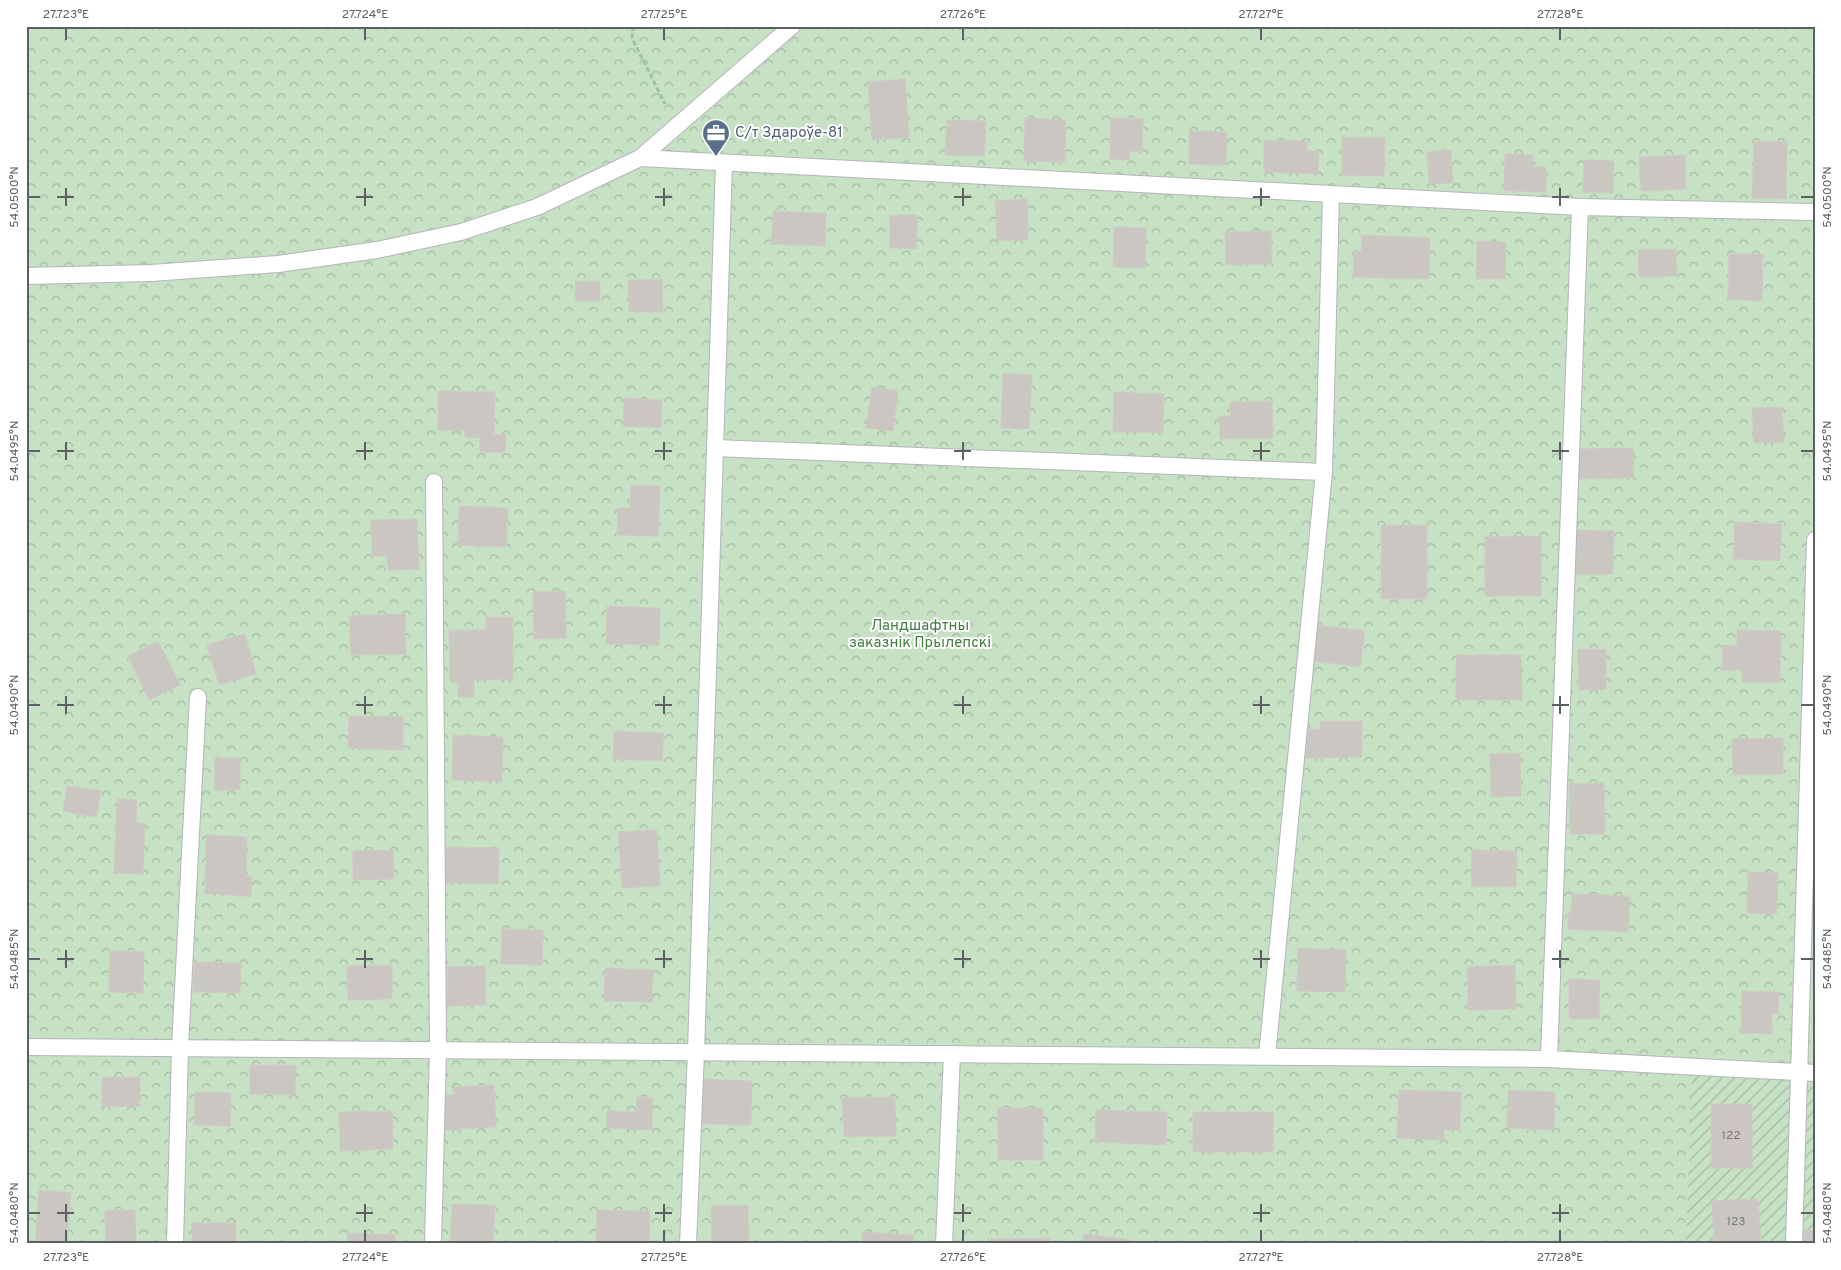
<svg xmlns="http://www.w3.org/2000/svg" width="1841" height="1270" viewBox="0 0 1841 1270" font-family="Overpass,sans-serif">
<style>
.park{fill:url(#park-crowns)}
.garden{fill:url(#garden-furrows)}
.building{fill:#cac7c2;stroke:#d1cbc3}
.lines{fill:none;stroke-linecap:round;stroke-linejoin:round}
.service-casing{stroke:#b4b6b9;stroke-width:18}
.path{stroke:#9dc2a4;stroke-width:3;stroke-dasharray:5 2.5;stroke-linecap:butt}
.service{stroke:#fff;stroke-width:16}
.ticks{fill:none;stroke:#5c6063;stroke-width:2}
.labels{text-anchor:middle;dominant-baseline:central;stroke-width:4;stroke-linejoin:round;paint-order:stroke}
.number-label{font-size:12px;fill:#787a7b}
.service-label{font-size:15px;fill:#4e5e75;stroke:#fff;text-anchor:start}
.park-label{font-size:15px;fill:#427f3f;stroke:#fff}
.neatline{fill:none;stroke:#5c6063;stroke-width:2}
.ticks-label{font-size:12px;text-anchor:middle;fill:#5c6063}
</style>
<defs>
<pattern id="park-crowns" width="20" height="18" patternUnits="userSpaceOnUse" patternTransform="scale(1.25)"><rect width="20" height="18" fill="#c6e1c3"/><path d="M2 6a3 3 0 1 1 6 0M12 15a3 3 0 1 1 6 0" fill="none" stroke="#a4baa2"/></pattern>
<pattern id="garden-furrows" width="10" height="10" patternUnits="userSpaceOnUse" patternTransform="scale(1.25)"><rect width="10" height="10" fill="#c6e1c3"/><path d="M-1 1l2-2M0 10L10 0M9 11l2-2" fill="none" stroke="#a4baa2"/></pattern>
</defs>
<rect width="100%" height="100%" fill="#edeae4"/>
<rect class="park" x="26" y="26" width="1789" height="1218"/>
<polygon class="garden" points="1692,1075 1815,1077 1815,1244 1686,1244"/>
<g class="building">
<polygon points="905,79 909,138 872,140 868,82"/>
<polygon points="1025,118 1066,120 1065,162 1024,161"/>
<polygon points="1111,118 1143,119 1142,152 1129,151 1129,160 1110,159"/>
<polygon points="947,120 986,121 984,156 945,155"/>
<polygon points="1189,131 1227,132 1226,165 1189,164"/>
<polygon points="1342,137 1385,138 1384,176 1342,175"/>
<polygon points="1264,140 1307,141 1307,151 1319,151 1318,174 1264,172"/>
<polygon points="1754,141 1787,142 1786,199 1752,198"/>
<polygon points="1451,150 1453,183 1429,184 1427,152"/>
<polygon points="1505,154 1533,155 1533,167 1546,167 1546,192 1504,191"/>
<polygon points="1685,155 1686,189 1641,191 1639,157"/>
<polygon points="1584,160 1614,161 1613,193 1583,192"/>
<polygon points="1027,199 1028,240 997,241 995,201"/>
<polygon points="773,211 826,213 825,246 771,244"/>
<polygon points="890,215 917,215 917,249 890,248"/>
<polygon points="1114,227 1146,228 1145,268 1113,267"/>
<polygon points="1271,231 1272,264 1226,265 1225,232"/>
<polygon points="1362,235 1430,238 1429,279 1353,277 1354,251 1361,252"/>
<polygon points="1477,241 1506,242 1505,279 1476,279"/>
<polygon points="1676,249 1677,276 1639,277 1638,250"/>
<polygon points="1729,254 1763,254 1762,301 1728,299"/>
<polygon points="662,279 663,312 629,312 628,280"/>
<polygon points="575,281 600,282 600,301 575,301"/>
<polygon points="1003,373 1032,375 1029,429 1001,428"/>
<polygon points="872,387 898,391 893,431 866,428"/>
<polygon points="438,391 495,392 494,434 506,434 505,453 480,452 480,438 465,437 465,431 438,430"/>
<polygon points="1114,392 1164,394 1163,433 1113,432"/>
<polygon points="624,398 662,400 661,428 623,426"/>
<polygon points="1272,401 1273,438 1220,439 1219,416 1230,416 1230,402"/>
<polygon points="1782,407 1784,442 1754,443 1752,408"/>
<polygon points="1633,448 1634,478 1577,479 1577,449"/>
<polygon points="631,485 660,486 658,536 617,535 618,508 630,508"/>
<polygon points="459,506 508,508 506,547 458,545"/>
<polygon points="417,519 419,569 388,570 387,556 372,557 371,520"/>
<polygon points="1735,522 1782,524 1780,561 1733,559"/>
<rect x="1381" y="525" width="46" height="74"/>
<polygon points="1573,530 1614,531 1613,574 1573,574"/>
<polygon points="1541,536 1541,596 1485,596 1485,537"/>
<polygon points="565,591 566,638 534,639 533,592"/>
<polygon points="607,606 660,608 659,645 606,644"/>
<polygon points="405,614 406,654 351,655 349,616"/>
<polygon points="486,617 513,617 513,679 474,680 474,697 458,697 458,682 450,682 449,630 486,630"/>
<polygon points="1318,625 1365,631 1360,667 1314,661"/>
<polygon points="1737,630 1781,631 1780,683 1742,682 1742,670 1722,670 1723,645 1737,646"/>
<polygon points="245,634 256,674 219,685 207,645"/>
<polygon points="158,641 180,685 149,700 128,656"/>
<polygon points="1578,649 1606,649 1606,689 1579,690"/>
<polygon points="1456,655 1521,655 1522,700 1456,700"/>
<polygon points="349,716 403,717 403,750 348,748"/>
<polygon points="1320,721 1362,721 1362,757 1302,758 1302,729 1320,729"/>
<polygon points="614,731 664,733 662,761 613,759"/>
<polygon points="453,735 503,737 502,782 452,780"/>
<polygon points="1783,738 1783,774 1733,775 1732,739"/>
<polygon points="1520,753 1521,796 1491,797 1490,754"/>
<rect x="215" y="758" width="25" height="32"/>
<polygon points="1604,783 1605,834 1570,834 1569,784"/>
<polygon points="67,786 101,791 96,817 63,811"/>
<polygon points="117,799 137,800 136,823 145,824 143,874 114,873"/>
<polygon points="657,830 660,886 622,888 618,832"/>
<polygon points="206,835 247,837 246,876 252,876 251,896 205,894"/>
<polygon points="444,847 499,848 498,884 443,883"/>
<polygon points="393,850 394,879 353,880 353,851"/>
<polygon points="1472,850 1517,851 1516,887 1471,886"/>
<polygon points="1748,872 1778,873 1777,914 1747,913"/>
<polygon points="1572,894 1630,896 1628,932 1568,929 1568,913 1571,913"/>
<polygon points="502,929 543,930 542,965 501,964"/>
<polygon points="1298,948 1346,950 1345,992 1297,991"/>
<polygon points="110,951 144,952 143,993 109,992"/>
<polygon points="194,962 241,963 240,993 193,992"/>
<polygon points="392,965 392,999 348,1000 347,966"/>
<polygon points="1515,965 1516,1009 1468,1010 1467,967"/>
<polygon points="485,966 486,1005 447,1006 447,967"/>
<polygon points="605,968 653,970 652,1002 604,1001"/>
<polygon points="1569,979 1600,980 1599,1019 1569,1019"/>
<polygon points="1742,991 1779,992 1778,1014 1772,1014 1772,1034 1741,1033"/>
<polygon points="250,1065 296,1065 295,1095 250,1094"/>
<polygon points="102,1077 140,1077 140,1106 102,1107"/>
<polygon points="702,1079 752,1081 751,1125 701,1124"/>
<polygon points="494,1085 496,1127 442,1130 440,1095 454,1095 453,1087"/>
<polygon points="1399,1090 1461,1092 1460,1130 1444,1130 1444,1140 1397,1138"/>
<polygon points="1508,1090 1555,1092 1554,1130 1507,1128"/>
<polygon points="195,1092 231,1093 230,1126 194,1125"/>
<polygon points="637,1097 653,1097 652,1130 607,1128 607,1111 636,1112"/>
<polygon points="895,1097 896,1136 844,1137 842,1098"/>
<rect x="1711" y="1104" width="41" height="64"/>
<rect x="998" y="1108" width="45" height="52"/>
<polygon points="1096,1110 1167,1112 1166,1145 1095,1142"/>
<polygon points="392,1111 393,1149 340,1151 339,1112"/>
<rect x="1193" y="1112" width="80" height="40"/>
<polygon points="39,1190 71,1193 67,1244 35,1244"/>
<polygon points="1758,1199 1761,1244 1714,1244 1712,1201"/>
<polygon points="452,1204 495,1205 493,1244 450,1244"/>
<polygon points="748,1205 749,1244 701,1244 701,1242 712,1242 711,1206"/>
<polygon points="135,1210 136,1244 106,1244 105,1211"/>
<polygon points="597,1210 650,1211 649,1244 596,1244"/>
<rect x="192" y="1223" width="44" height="21"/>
<rect x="1804" y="1230" width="11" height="14"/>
<polygon points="862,1232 914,1235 914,1244 862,1244"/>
<polygon points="348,1233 395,1235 395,1244 347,1244"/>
<polygon points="1084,1234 1130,1240 1130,1244 1082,1244"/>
<polygon points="1050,1238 1050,1244 987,1244 987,1239"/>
</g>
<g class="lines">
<g class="service-casing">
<g id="service">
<polyline points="1580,207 1815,212"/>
<polyline points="26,276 151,273 278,264 377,250 461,232 537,207 640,158 792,26"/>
<polyline points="715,448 1324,472"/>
<polyline points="26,1047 1549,1059 1580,207 640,158"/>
<polyline points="1267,1056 1324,472 1331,194"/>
<polyline points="1549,1059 1815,1073"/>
<polyline points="175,1244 180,1048 198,697"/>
<polyline points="433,1244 438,1050 434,482"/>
<polyline points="688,1244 696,1052 724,163"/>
<polyline points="944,1244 952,1054"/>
<polyline points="1794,1244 1815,540"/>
</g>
</g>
<polyline class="path" points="633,26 632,38 665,104"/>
<use href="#service" class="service"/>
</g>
<path class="ticks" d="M 66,28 L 66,40M 365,28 L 365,40M 664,28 L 664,40M 963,28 L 963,40M 1261,28 L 1261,40M 1560,28 L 1560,40M 66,188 L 66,206M 365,188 L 365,206M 664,188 L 664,206M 963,188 L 963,206M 1261,188 L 1261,206M 1560,188 L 1560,206M 28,197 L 40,197M 57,197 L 74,197M 356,197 L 373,197M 655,197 L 672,197M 954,197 L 971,197M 1253,197 L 1270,197M 1552,197 L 1569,197M 1801,197 L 1814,197M 66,442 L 66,460M 365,442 L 365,460M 664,442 L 664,460M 963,442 L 963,460M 1261,442 L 1261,460M 1560,442 L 1560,460M 28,451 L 40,451M 57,451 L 74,451M 356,451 L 373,451M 655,451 L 672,451M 954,451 L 971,451M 1253,451 L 1270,451M 1552,451 L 1569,451M 1801,451 L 1814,451M 66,696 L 66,714M 365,696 L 365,714M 664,696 L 664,714M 963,696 L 963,714M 1261,696 L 1261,714M 1560,696 L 1560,714M 28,705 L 40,705M 57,705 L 74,705M 356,705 L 373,705M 655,705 L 672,705M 954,705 L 971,705M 1253,705 L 1270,705M 1552,705 L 1569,705M 1801,705 L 1814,705M 66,950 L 66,968M 365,950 L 365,968M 664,950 L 664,968M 963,950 L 963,968M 1261,950 L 1261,968M 1560,950 L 1560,968M 28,959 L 40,959M 57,959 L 74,959M 356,959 L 373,959M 655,959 L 672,959M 954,959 L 971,959M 1253,959 L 1270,959M 1552,959 L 1569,959M 1801,959 L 1814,959M 66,1204 L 66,1222M 365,1204 L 365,1222M 664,1204 L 664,1222M 963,1204 L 963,1222M 1261,1204 L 1261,1222M 1560,1204 L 1560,1222M 28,1213 L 40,1213M 57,1213 L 74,1213M 356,1213 L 373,1213M 655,1213 L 672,1213M 954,1213 L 971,1213M 1253,1213 L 1270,1213M 1552,1213 L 1569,1213M 1801,1213 L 1814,1213M 66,1230 L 66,1242M 365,1230 L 365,1242M 664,1230 L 664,1242M 963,1230 L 963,1242M 1261,1230 L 1261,1242M 1560,1230 L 1560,1242"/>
<defs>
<g id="office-pin" transform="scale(1.4375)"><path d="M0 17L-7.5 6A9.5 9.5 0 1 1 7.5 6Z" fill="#5c6f8a" stroke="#fff"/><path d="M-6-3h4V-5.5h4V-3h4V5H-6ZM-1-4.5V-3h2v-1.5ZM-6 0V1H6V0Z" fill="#fff"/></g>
</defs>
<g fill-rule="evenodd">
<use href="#office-pin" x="716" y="133"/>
</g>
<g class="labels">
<g class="number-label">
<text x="1731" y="1136">122</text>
<text x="1736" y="1222">123</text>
</g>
<g class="service-label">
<text x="735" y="133">С/т Здароўе-81</text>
</g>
<g class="park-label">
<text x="920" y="626">Ландшафтны<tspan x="920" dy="17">заказнік Прылепскі</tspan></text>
</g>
</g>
<rect width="1841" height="1270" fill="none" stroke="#ffffff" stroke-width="55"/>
<rect x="28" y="28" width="1786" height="1214" class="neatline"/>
<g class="ticks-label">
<text x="66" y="18">27.723°E</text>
<text x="365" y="18">27.724°E</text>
<text x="664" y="18">27.725°E</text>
<text x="963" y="18">27.726°E</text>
<text x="1261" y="18">27.727°E</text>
<text x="1560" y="18">27.728°E</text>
<text transform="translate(14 197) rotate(-90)" y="4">54.0500°N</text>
<text transform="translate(1827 197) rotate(-90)" y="4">54.0500°N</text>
<text transform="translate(14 451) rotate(-90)" y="4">54.0495°N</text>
<text transform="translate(1827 451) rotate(-90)" y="4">54.0495°N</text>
<text transform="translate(14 705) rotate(-90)" y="4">54.0490°N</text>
<text transform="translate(1827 705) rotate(-90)" y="4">54.0490°N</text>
<text transform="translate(14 959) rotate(-90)" y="4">54.0485°N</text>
<text transform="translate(1827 959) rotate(-90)" y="4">54.0485°N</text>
<text transform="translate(14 1213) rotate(-90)" y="4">54.0480°N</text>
<text transform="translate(1827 1213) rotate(-90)" y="4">54.0480°N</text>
<text x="66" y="1261">27.723°E</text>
<text x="365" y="1261">27.724°E</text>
<text x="664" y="1261">27.725°E</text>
<text x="963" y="1261">27.726°E</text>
<text x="1261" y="1261">27.727°E</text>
<text x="1560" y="1261">27.728°E</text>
</g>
</svg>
